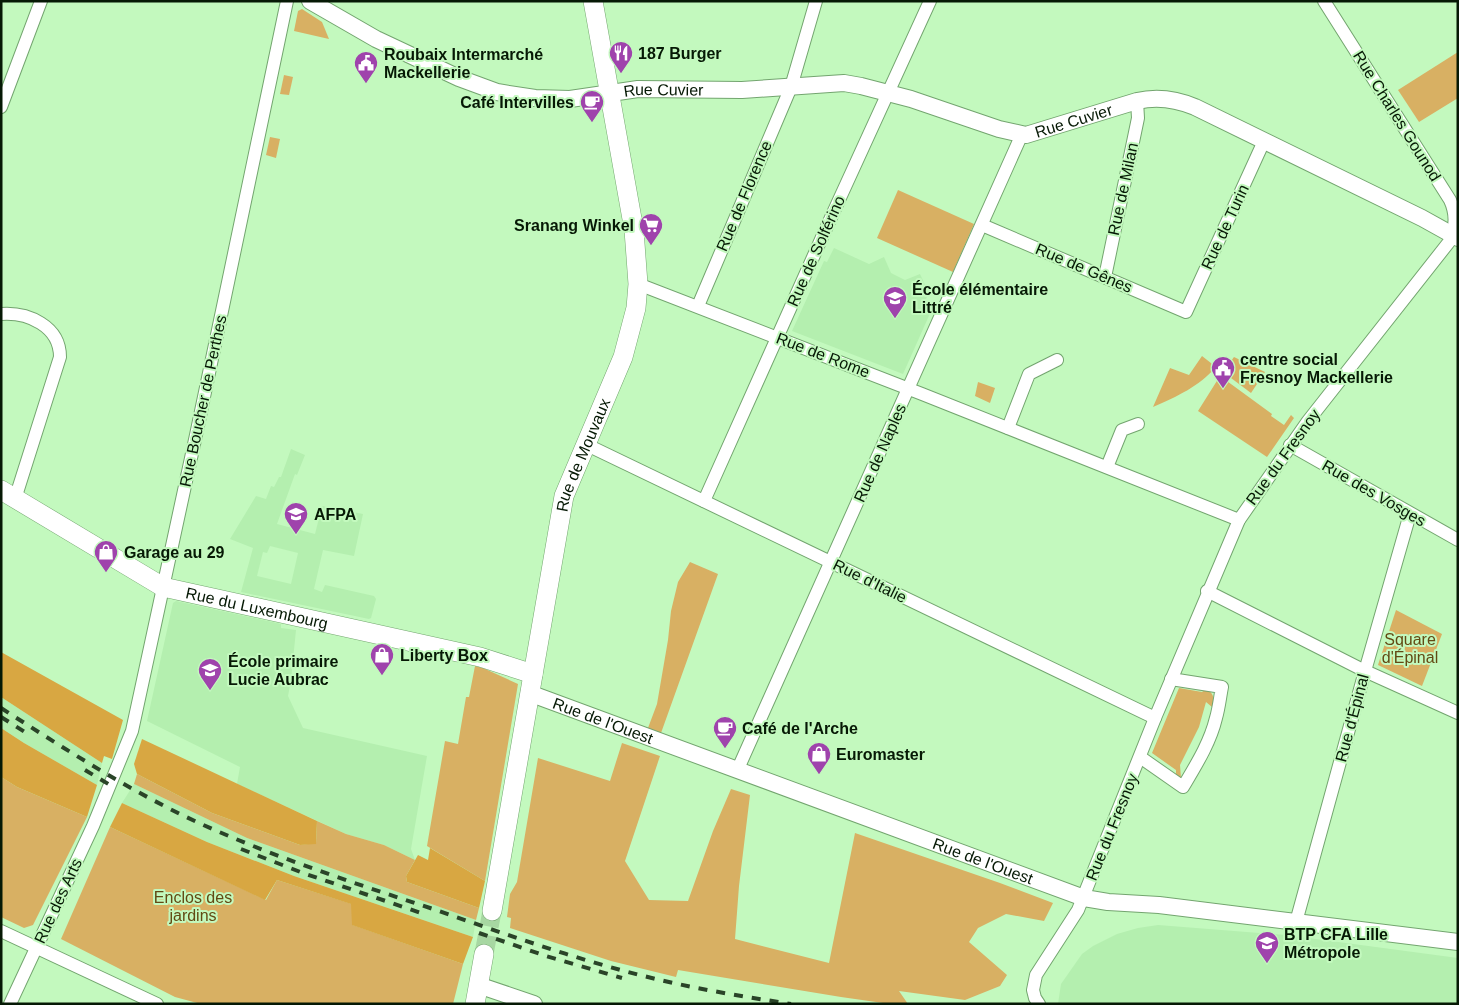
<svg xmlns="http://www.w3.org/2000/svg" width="1459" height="1005" viewBox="0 0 1459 1005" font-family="Arial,sans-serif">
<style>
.built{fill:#b4efaf;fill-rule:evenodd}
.green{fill:#d8b063}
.forest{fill:#d8a742}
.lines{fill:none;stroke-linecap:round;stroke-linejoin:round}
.secondary-tunnel{stroke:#a7d7a2;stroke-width:19;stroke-dasharray:19 9;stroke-linecap:butt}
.minor-casing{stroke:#73a56f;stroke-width:14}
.tertiary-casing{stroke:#73a56f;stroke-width:18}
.secondary-casing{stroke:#73a56f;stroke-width:20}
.minor{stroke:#fff;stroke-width:12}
.tertiary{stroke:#fff;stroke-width:16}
.secondary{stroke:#fff;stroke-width:19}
.rail{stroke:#2a4428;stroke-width:4;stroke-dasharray:9 9;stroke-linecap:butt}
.labels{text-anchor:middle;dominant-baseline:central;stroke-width:4;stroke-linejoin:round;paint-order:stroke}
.poi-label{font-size:16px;font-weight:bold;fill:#061905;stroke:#c3f9be;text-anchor:start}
.street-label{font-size:16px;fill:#061905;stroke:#c3f9be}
.park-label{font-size:16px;fill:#624913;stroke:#c3f9be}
</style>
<rect width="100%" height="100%" fill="#c3f9be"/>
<g class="built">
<polygon points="834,248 869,264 884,257 891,273 905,280 920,274 927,289 925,291 927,297 924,304 931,307 932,309 903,374 792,331 824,261 827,262"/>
<path d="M 291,449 L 305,455 L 297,475 L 295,474 L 277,524 L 315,534 L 322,506 L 363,514 L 354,556 L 323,550 L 314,589 L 322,592 L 325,585 L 374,596 L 376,599 L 371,618 L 369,619 L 241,592 L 253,548 L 230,539 L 256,496 L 266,499 L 271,486 L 274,487 L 279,477 L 281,477 ZM 270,546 L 298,553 L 291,584 L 257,576 L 263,552 L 267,553 Z"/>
<polygon points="176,601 281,624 281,628 296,630 291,680 288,696 303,728 427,756 411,849 415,860 384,845 346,834 237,784 240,767 147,721 173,603"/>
<polygon points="1,697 102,763 97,785 24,743 1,728"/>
<polygon points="134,784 247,838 476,920 473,937 294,876 207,842 122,803"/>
<polygon points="1158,925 1286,935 1458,958 1458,1004 1058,1004 1061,984 1082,954 1093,946 1117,934 1138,928"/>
</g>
<g class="green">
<polygon points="302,9 322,22 329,39 294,31 298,11"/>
<polygon points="1458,52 1458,98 1419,122 1398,90"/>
<polygon points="284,75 293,77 289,95 280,94"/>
<polygon points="270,137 280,139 276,158 266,155"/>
<polygon points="898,190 974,224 953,272 877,238"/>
<path d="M 1202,356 L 1216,367 C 1198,387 1178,396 1153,407 L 1170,368 L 1189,375 Z"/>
<polygon points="1234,357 1265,372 1251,393 1223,372"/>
<polygon points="1220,376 1272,414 1271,416 1284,425 1291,415 1294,418 1267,457 1198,411"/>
<polygon points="978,382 995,388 990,403 975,396"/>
<polygon points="690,562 718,574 661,733 648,728 657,704 668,640 671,611 678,582"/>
<polygon points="1396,610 1442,634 1422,686 1378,665"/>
<polygon points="475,666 483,668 518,684 485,881 427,846 445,741 458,744 466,697 469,697"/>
<path d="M 1179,688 L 1202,692 L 1206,689 C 1215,694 1214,699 1212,707 L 1206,702 L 1199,727 L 1180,765 L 1181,778 L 1176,775 L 1176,770 L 1152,753 Z"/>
<polygon points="622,743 660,756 625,861 649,900 688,901 713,831 731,789 750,795 739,886 735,939 829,963 855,833 1000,883 1053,903 1044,921 1006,914 978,928 969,942 1007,975 1000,986 965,1000 899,991 908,1004 890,1004 841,997 678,970 676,977 611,961 510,928 511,918 507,917 510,894 517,882 538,758 610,781"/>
<polygon points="137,774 212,813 300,845 316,843 317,821 346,834 384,845 415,860 406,876 407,882 479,908 476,920 247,838 134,784"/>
<polygon points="1,777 17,787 87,817 33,925 24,928 1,917"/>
<polygon points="110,827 266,900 277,880 352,904 353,925 463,964 453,1004 201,1004 175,997 61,939"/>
</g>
<g class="forest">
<polygon points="1,652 123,720 112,759 104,756 102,763 1,697"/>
<polygon points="1,728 24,743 97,785 87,817 17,787 1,777"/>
<polygon points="142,739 317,821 316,844 300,845 212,813 137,774 134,764"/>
<polygon points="122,803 207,842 294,876 473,937 463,964 352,925 351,904 277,880 265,900 110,827"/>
<polygon points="430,848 485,881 479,908 407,882 406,876 418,855 428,860"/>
</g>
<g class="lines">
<polyline class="secondary-tunnel" points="484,954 492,911"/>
<g class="minor-casing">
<g id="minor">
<polyline points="1,107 41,1"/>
<polyline points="982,225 1186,312 1264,141"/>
<polyline points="1105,277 1138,118 1137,101"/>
<polyline points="638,284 922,394 1239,520"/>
<polyline points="698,306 791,87 816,1"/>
<path d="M 1,314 C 28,312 60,326 60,357 L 15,499"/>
<polyline points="1008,428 1029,374 1057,360"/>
<polyline points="585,444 1155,718"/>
<polyline points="1290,445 1458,540"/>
<polyline points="1107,467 1122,430 1138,424"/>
<polyline points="704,501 823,235 930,1"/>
<polyline points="1207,591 1365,671 1458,713"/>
<path d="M 1140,757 L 1183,787 C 1196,765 1210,743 1216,718 C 1219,708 1220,697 1222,687 L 1171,679"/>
<polyline points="737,771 1022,134"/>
<polyline points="1296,922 1365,671 1410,514"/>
<polyline points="1,931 157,1004"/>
<polyline points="10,1004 93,826 132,731 196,435 287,1"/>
<path d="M 1039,1004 L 1035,998 L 1033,990 L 1036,975 L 1078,910 L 1155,718 L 1239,520 L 1308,421 L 1449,242 C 1456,228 1457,215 1450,200 L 1324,1"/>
</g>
</g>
<g class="tertiary-casing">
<g id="tertiary">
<path id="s1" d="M 310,1 L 376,39 L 459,78 L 497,92 L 535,98 L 570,99 L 638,89 L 742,90 L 844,83 L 861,86 L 911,99 L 999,129 L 1026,135 L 1137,101 C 1158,96 1176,99 1195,107 L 1422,218 L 1458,238"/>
<path id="s2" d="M 529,693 L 1084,898 L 1108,902 L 1159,905 L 1458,942"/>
<polyline points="478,985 534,1004"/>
</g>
</g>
<g class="secondary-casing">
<g id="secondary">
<path id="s3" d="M 1,490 L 163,587 L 480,657 L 533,674"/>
<path id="s4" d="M 492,911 L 564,496 L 623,357 L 636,308 L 638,284 L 634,230 L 593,1"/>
<polyline points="475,1004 484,954"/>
</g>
</g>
<use href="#minor" class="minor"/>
<use href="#tertiary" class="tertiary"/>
<use href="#secondary" class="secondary"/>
<g class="rail">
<path d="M 1,708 C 73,754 145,801 224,834 C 292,863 363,886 433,909 C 514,937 594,966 678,984 C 715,992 753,998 791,1004"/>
<polyline points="1,717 28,734"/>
<polyline points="85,770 115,788"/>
<polyline points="241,849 303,873 427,915"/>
<polyline points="479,933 546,956 622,978"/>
</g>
</g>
<defs>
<g id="restaurant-pin" transform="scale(1.25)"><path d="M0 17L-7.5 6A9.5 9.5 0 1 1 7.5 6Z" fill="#9f43ac" stroke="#c3f9be"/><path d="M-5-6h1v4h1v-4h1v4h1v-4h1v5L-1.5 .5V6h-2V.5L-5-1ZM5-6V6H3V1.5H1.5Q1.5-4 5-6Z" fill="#fff"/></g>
<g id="civic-pin" transform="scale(1.25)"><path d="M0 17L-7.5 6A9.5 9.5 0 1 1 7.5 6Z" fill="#9f43ac" stroke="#c3f9be"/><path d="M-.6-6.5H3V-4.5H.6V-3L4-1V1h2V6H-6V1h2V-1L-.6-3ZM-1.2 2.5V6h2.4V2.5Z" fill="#fff"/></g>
<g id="cafe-pin" transform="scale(1.25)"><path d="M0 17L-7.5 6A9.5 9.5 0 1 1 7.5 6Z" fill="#9f43ac" stroke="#c3f9be"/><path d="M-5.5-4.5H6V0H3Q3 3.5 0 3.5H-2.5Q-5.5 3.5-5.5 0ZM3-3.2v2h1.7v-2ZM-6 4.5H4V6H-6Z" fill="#fff"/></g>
<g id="supermarket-pin" transform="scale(1.25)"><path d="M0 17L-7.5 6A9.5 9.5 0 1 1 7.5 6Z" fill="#9f43ac" stroke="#c3f9be"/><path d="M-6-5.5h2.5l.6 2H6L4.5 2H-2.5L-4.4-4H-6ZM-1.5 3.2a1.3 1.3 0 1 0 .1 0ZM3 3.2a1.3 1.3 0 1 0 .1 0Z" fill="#fff"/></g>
<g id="school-pin" transform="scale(1.25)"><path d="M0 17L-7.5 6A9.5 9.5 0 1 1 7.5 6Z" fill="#9f43ac" stroke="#c3f9be"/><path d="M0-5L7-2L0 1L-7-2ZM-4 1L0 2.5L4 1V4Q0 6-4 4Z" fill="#fff"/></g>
<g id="university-pin" transform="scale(1.25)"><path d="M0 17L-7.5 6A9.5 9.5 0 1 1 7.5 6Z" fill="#9f43ac" stroke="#c3f9be"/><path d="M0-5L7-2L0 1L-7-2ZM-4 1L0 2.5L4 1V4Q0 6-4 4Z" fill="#fff"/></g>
<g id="shop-pin" transform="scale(1.25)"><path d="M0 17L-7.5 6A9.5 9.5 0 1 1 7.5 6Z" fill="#9f43ac" stroke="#c3f9be"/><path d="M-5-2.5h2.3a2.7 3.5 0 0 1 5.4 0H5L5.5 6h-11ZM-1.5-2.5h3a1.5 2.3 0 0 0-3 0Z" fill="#fff"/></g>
</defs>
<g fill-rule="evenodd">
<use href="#restaurant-pin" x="621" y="53"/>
<use href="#civic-pin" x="366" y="63"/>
<use href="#cafe-pin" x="592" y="102"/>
<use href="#supermarket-pin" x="651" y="225"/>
<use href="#school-pin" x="895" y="298"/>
<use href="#civic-pin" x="1223" y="368"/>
<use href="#university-pin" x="296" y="514"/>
<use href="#shop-pin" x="106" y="552"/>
<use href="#shop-pin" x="382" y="655"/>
<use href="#school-pin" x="210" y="670"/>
<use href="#cafe-pin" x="725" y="728"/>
<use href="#shop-pin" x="819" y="754"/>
<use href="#school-pin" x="1267" y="943"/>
</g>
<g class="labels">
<g class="poi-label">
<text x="638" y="53">187 Burger</text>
<text x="384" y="54">Roubaix Intermarché<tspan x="384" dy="18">Mackellerie</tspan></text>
<text x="574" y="102" text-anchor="end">Café Intervilles</text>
<text x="634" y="225" text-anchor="end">Sranang Winkel</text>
<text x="912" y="289">École élémentaire<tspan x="912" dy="18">Littré</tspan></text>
<text x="1240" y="359">centre social<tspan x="1240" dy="18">Fresnoy Mackellerie</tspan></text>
<text x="314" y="514">AFPA</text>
<text x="124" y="552">Garage au 29</text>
<text x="400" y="655">Liberty Box</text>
<text x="228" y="661">École primaire<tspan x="228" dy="18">Lucie Aubrac</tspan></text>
<text x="742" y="728">Café de l'Arche</text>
<text x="836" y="754">Euromaster</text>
<text x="1284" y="934">BTP CFA Lille<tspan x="1284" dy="18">Métropole</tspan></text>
</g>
<g class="street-label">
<text stroke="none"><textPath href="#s1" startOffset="376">Rue Cuvier</textPath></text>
<text transform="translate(1397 116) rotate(58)">Rue Charles Gounod</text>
<text stroke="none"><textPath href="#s1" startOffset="796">Rue Cuvier</textPath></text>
<text transform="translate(1123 189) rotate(-78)">Rue de Milan</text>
<text transform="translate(744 196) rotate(-67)">Rue de Florence</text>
<text transform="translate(1225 227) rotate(-65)">Rue de Turin</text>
<text transform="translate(816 251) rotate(-66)">Rue de Solférino</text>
<text transform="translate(1084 268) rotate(23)">Rue de Gênes</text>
<text transform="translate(823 355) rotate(21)">Rue de Rome</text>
<text transform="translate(203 401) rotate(-78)">Rue Boucher de Perthes</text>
<text transform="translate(880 453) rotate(-66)">Rue de Naples</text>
<text stroke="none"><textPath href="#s4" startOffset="466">Rue de Mouvaux</textPath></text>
<text transform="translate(1283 457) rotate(-54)">Rue du Fresnoy</text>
<text transform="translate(1374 493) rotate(30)">Rue des Vosges</text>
<text transform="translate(870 581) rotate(26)">Rue d'Italie</text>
<text stroke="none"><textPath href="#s3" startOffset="285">Rue du Luxembourg</textPath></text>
<text transform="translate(1352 718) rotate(-75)">Rue d'Épinal</text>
<text stroke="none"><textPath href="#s2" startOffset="79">Rue de l'Ouest</textPath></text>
<text transform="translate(1112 827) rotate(-68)">Rue du Fresnoy</text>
<text stroke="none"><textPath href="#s2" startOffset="484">Rue de l'Ouest</textPath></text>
<text transform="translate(58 901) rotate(-65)">Rue des Arts</text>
</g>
<g class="park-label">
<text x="1410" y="639">Square<tspan x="1410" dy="18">d'Épinal</tspan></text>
<text x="193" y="897">Enclos des<tspan x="193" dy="18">jardins</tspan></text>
</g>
</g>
<rect width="1459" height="1005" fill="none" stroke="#061905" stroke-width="5"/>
</svg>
